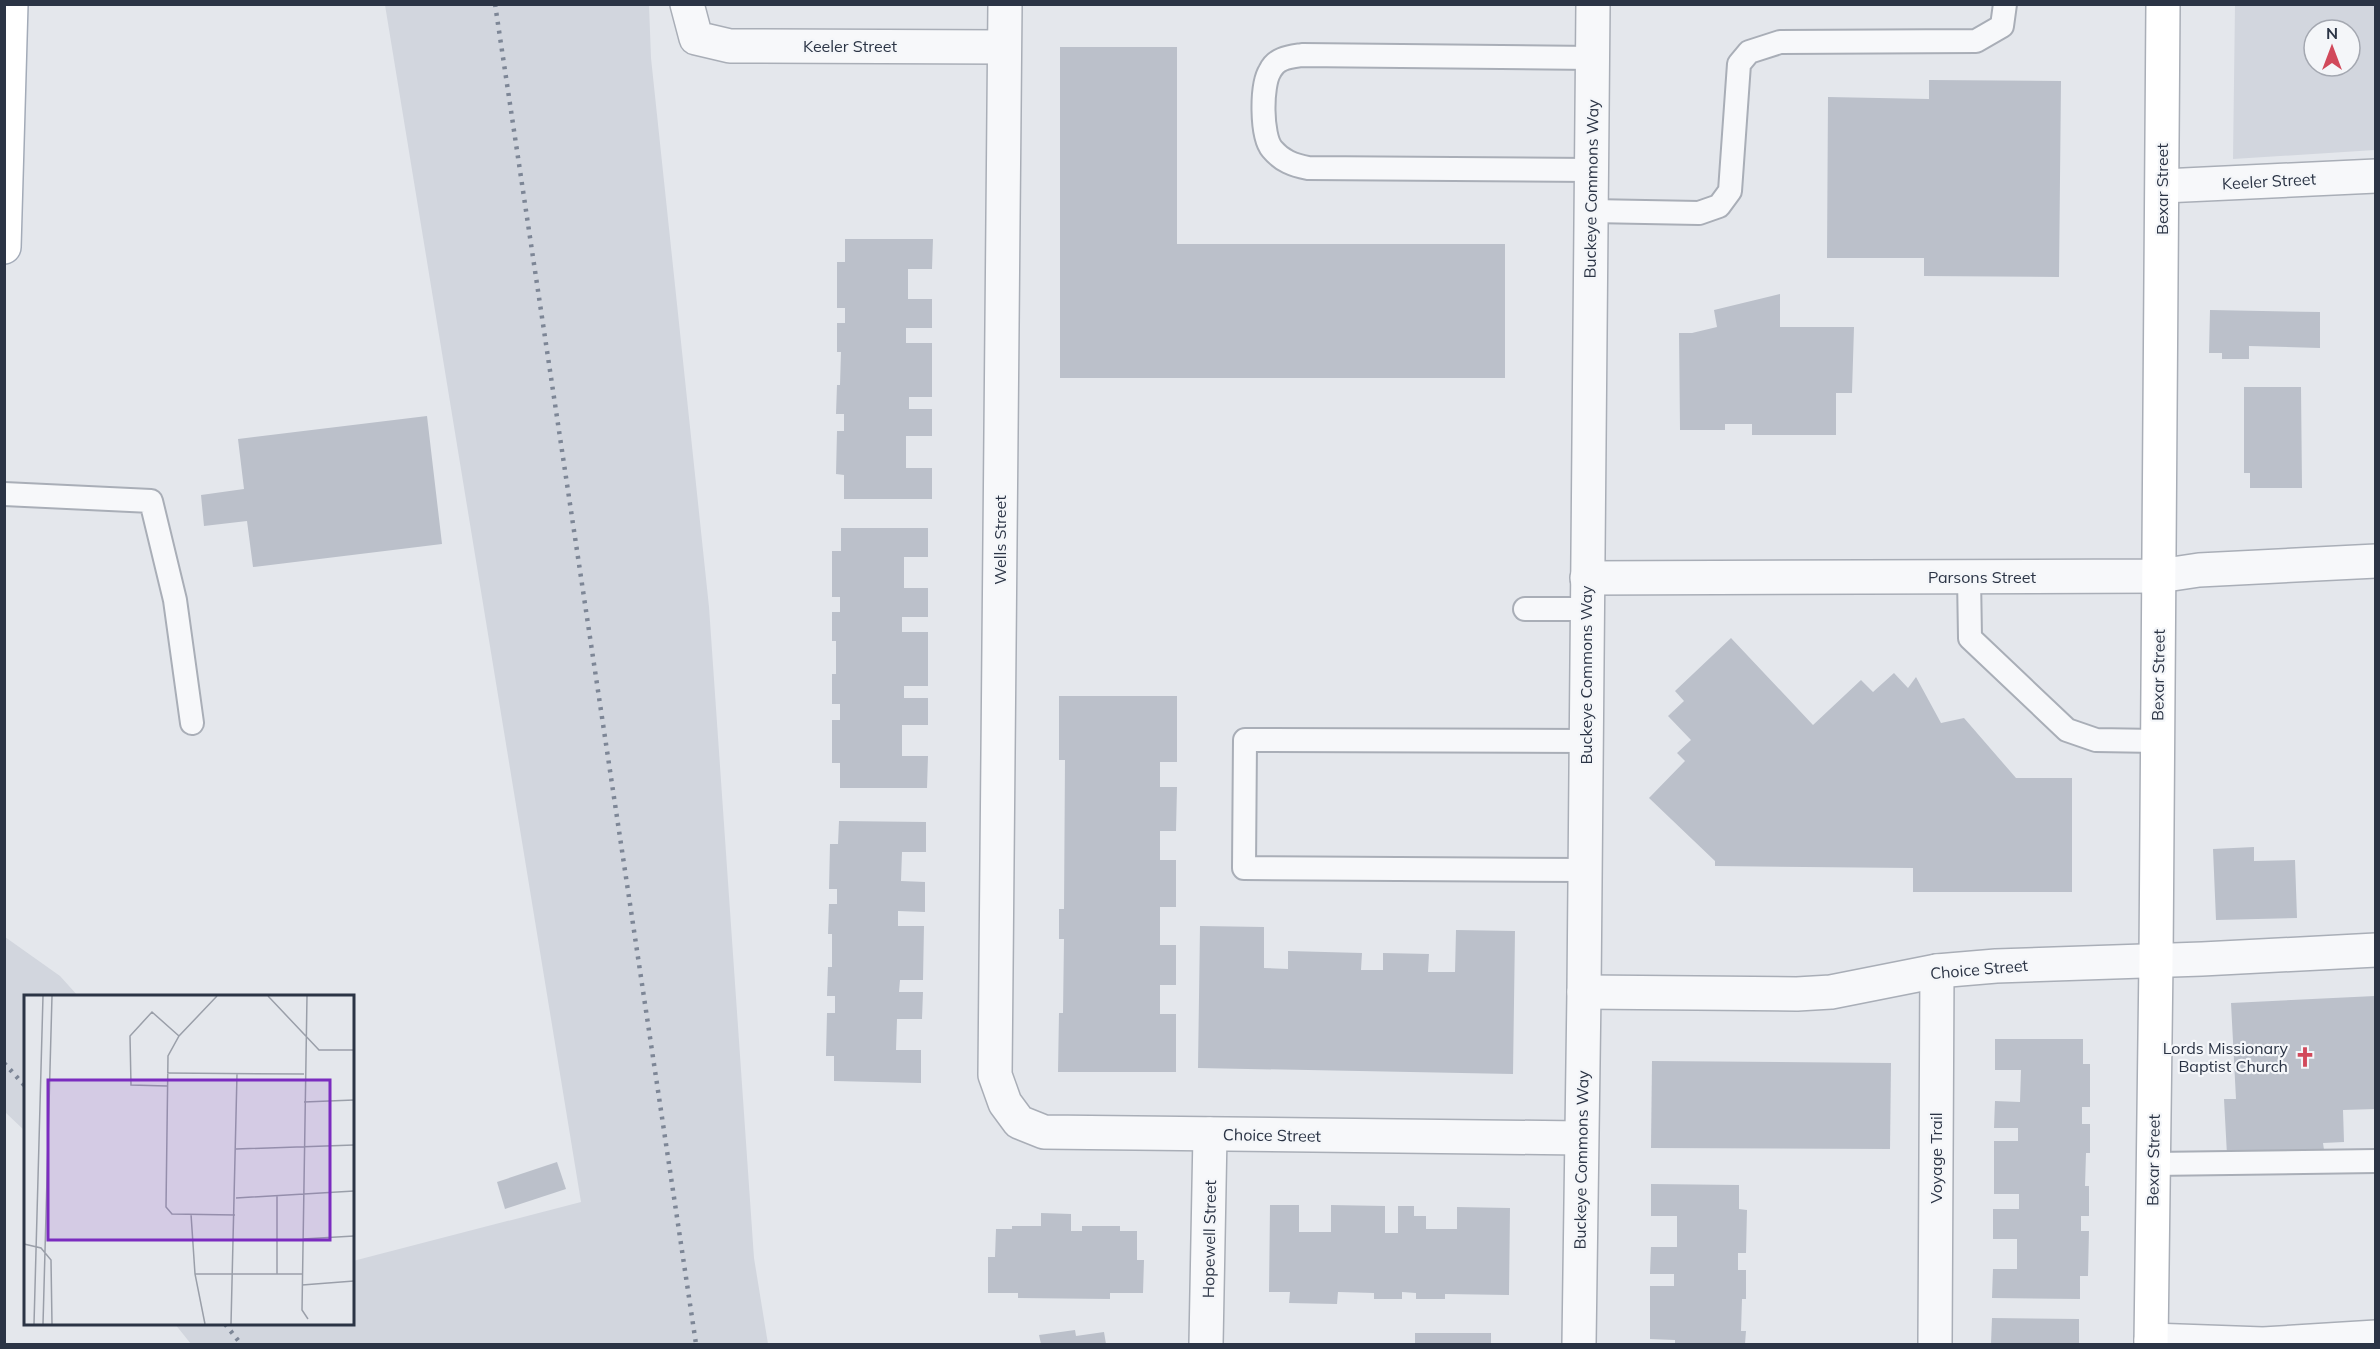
<svg xmlns="http://www.w3.org/2000/svg" width="2380" height="1349" viewBox="0 0 2380 1349" font-family="Mulish,sans-serif">
<style>
.built{fill:#d2d6de;fill-rule:evenodd}
.building{fill:#bbc0ca}
.lines{fill:none;stroke-linecap:round;stroke-linejoin:round}
.lane-casing{stroke:#a9aeb7;stroke-width:26}
.street-casing{stroke:#a9aeb7;stroke-width:36}
.secondary-casing{stroke:#a9aeb7;stroke-width:36}
.primary-casing{stroke:#a3abb8;stroke-width:36}
.lane{stroke:#f7f8fa;stroke-width:22}
.street{stroke:#f7f8fa;stroke-width:33}
.secondary{stroke:#fff;stroke-width:33}
.primary{stroke:#fff;stroke-width:33}
.rail{stroke:#7d8696;stroke-width:4.5;stroke-dasharray:3 6;stroke-linecap:butt}
.labels{text-anchor:middle;dominant-baseline:central;stroke-width:4.5;stroke-linejoin:round;paint-order:stroke}
.street-label{font-size:16px;fill:#2b3445;stroke:#f4f6f9}
.poi-label{font-size:16px;fill:#2b3445;stroke:#f4f6f9;text-anchor:end}
.inset-road{fill:none;stroke:#9a9fa9;stroke-width:1.5}
.view{fill:#7b2cbf;fill-opacity:0.15;stroke:#7b2cbf;stroke-width:3}
.inset-edge{fill:none;stroke:#2b3445;stroke-width:3}
</style>
<rect width="100%" height="100%" fill="#e4e7ec"/>
<g class="built">
<polygon points="385,5 649,5 651,58 709,607 754,1258 768,1344 191,1344 175,1324 352,1324 353,1261 581,1202"/>
<path d="M 2235,5 L 2375,5 L 2375,150 L 2233,159 ZM 2314,30 L 2350,30 L 2350,66 L 2314,66 Z"/>
<polygon points="5,937 60,976 78,996 26,996 25,1131 5,1112"/>
</g>
<g class="building">
<polygon points="1060,47 1177,47 1177,244 1505,244 1505,378 1060,378"/>
<polygon points="1929,80 2061,81 2059,277 1924,276 1924,258 1827,258 1828,97 1929,99"/>
<polygon points="845,239 933,239 932,269 908,269 908,299 932,299 932,328 906,328 906,343 932,343 932,397 909,397 909,409 932,409 932,436 906,436 906,468 932,468 932,499 844,499 844,475 836,474 837,431 844,431 844,414 836,414 837,385 840,385 841,352 837,352 837,323 845,323 845,308 837,308 837,262 845,262"/>
<polygon points="1780,294 1780,327 1854,327 1852,393 1836,393 1836,435 1752,435 1752,424 1725,424 1725,430 1680,430 1679,333 1692,333 1717,327 1714,310"/>
<polygon points="2210,310 2320,312 2320,348 2249,346 2249,359 2222,359 2222,353 2209,353"/>
<polygon points="2244,387 2301,387 2302,488 2250,488 2250,473 2244,473"/>
<polygon points="427,416 442,544 253,567 247,521 204,526 201,495 244,489 238,439"/>
<polygon points="841,528 928,528 928,557 904,557 904,588 928,588 928,617 902,617 902,632 928,632 928,686 904,686 904,698 928,698 928,725 902,725 902,756 928,756 927,788 840,788 840,763 832,763 832,720 840,720 840,704 832,704 832,674 836,674 836,641 832,641 832,612 840,612 840,597 832,597 832,551 841,551"/>
<polygon points="1731,638 1813,725 1861,680 1873,692 1894,673 1908,688 1916,677 1941,723 1964,718 2016,778 2072,778 2072,892 1913,892 1913,868 1715,866 1715,861 1649,798 1685,761 1677,753 1691,740 1668,716 1684,701 1675,691"/>
<polygon points="1059,696 1177,696 1177,762 1160,762 1160,787 1177,787 1176,831 1160,831 1160,860 1176,860 1176,907 1160,907 1160,945 1176,945 1176,985 1160,985 1160,1014 1176,1014 1176,1072 1058,1072 1059,1013 1063,1013 1064,939 1059,939 1059,909 1064,909 1065,760 1059,760"/>
<polygon points="839,821 926,822 926,852 902,852 901,881 925,882 925,912 898,911 898,926 924,926 923,980 900,980 899,992 923,992 922,1019 897,1019 896,1050 921,1050 921,1083 834,1081 834,1056 826,1056 827,1013 835,1013 835,996 827,996 828,967 832,967 832,934 828,934 829,904 837,904 837,889 829,889 830,844 838,844"/>
<polygon points="2254,847 2254,861 2295,860 2297,918 2216,920 2213,849"/>
<polygon points="1200,926 1264,927 1264,968 1288,969 1288,951 1362,953 1361,970 1383,970 1383,953 1429,954 1428,972 1455,972 1456,930 1515,931 1513,1074 1198,1068"/>
<polygon points="2375,996 2376,1109 2343,1110 2344,1142 2323,1143 2324,1150 2227,1155 2224,1099 2236,1099 2231,1003"/>
<polygon points="1995,1039 2083,1039 2083,1064 2090,1064 2090,1107 2082,1107 2082,1124 2090,1124 2090,1153 2086,1153 2085,1186 2089,1186 2089,1216 2081,1216 2081,1231 2089,1231 2088,1276 2080,1276 2080,1299 1992,1298 1993,1269 2017,1269 2017,1239 1993,1239 1993,1209 2019,1209 2019,1194 1994,1194 1994,1141 2018,1141 2018,1128 1994,1128 1995,1101 2020,1102 2021,1070 1995,1070"/>
<polygon points="1652,1061 1891,1063 1890,1149 1651,1148"/>
<polygon points="557,1162 566,1189 505,1209 497,1182"/>
<polygon points="1651,1184 1739,1185 1739,1209 1747,1210 1746,1253 1738,1253 1738,1270 1746,1270 1746,1299 1742,1299 1741,1331 1746,1331 1745,1344 1675,1344 1675,1340 1650,1339 1650,1286 1674,1286 1674,1274 1650,1274 1651,1247 1677,1247 1677,1216 1651,1216"/>
<polygon points="1270,1205 1299,1205 1299,1232 1331,1232 1331,1205 1385,1206 1385,1233 1398,1233 1398,1206 1414,1206 1414,1216 1426,1216 1426,1229 1457,1229 1457,1207 1510,1208 1509,1295 1445,1294 1445,1299 1416,1299 1416,1293 1402,1292 1402,1299 1374,1299 1374,1293 1338,1292 1337,1304 1289,1303 1290,1292 1269,1292"/>
<polygon points="1041,1213 1071,1214 1071,1231 1082,1231 1082,1226 1120,1226 1120,1231 1137,1231 1137,1260 1144,1260 1143,1293 1110,1293 1110,1299 1018,1298 1018,1293 988,1293 988,1257 995,1257 996,1229 1012,1229 1012,1226 1041,1226"/>
<polygon points="1992,1318 2079,1319 2079,1344 1991,1344"/>
<polygon points="1075,1330 1076,1336 1104,1332 1106,1344 1041,1344 1039,1335"/>
<rect x="1415" y="1333" width="76" height="11"/>
</g>
<g class="lines">
<g class="lane-casing">
<g id="lane">
<path d="M 1591,170 L 1308,168 C 1293,165 1282,161 1272,149 C 1261,136 1261,85 1270,71 C 1276,58 1289,57 1302,55 L 1593,58"/>
<polyline points="1591,211 1699,213 1719,206 1730,191 1739,64 1749,52 1780,42 1976,41 2002,26 2005,4"/>
<polyline points="4,494 151,501 175,600 192,723"/>
<polyline points="1969,577 1970,638 2067,730 2096,740 2157,741"/>
<polyline points="1525,609 1587,609"/>
<polyline points="1585,870 1244,868 1245,740 1586,741"/>
<polyline points="2153,1164 2376,1161"/>
</g>
</g>
<g class="street-casing">
<g id="street">
<polyline points="687,4 696,38 730,46 1004,47"/>
<polyline points="1005,4 995,1075 1005,1103 1019,1122 1044,1132 1581,1138"/>
<polyline points="2163,186 2376,176"/>
<polyline points="1587,578 2159,576 2199,570 2376,561"/>
<polyline points="1584,992 1797,994 1831,992 1937,971 1996,966 2202,959 2376,950"/>
<polyline points="2151,1340 2263,1344 2376,1337"/>
<polyline points="1206,1344 1210,1134"/>
<polyline points="1579,1344 1584,992 1593,4"/>
<polyline points="1935,1344 1937,971"/>
</g>
</g>
<g class="secondary-casing">
<polyline id="secondary" points="2151,1344 2156,961 2163,4"/>
</g>
<g class="primary-casing">
<polyline id="primary" points="4,247 11,4"/>
</g>
<use href="#lane" class="lane"/>
<use href="#street" class="street"/>
<use href="#secondary" class="secondary"/>
<use href="#primary" class="primary"/>
<g class="rail">
<polyline points="495,4 696,1344"/>
<polyline points="4,1063 26,1087"/>
<polyline points="225,1324 241,1344"/>
</g>
</g>
<defs>
<g id="church-bare" transform="scale(1.62)"><path d="M-1.2-6h2.4v3.5h3.3v2.4h-3.3V6h-2.4V-.1h-3.3v-2.4h3.3Z" fill="#d1495b" stroke="#f4f6f9" stroke-width="2.5" paint-order="stroke"/></g>
</defs>
<g fill-rule="evenodd">
<use href="#church-bare" x="2305" y="1057"/>
</g>
<g class="labels">
<g class="street-label">
<text x="850" y="46">Keeler Street</text>
<text transform="translate(2269 181) rotate(-3)">Keeler Street</text>
<text transform="translate(1591 189) rotate(-89)">Buckeye Commons Way</text>
<text transform="translate(2162 189) rotate(-90)">Bexar Street</text>
<text transform="translate(1000 540) rotate(-90)">Wells Street</text>
<text x="1982" y="577">Parsons Street</text>
<text transform="translate(1586 675) rotate(-90)">Buckeye Commons Way</text>
<text transform="translate(2158 675) rotate(-89)">Bexar Street</text>
<text transform="translate(1979 969) rotate(-5)">Choice Street</text>
<text transform="translate(1272 1135) rotate(1)">Choice Street</text>
<text transform="translate(1936 1158) rotate(-90)">Voyage Trail</text>
<text transform="translate(1581 1160) rotate(-89)">Buckeye Commons Way</text>
<text transform="translate(2153 1160) rotate(-89)">Bexar Street</text>
<text transform="translate(1209 1239) rotate(-89)">Hopewell Street</text>
</g>
<g class="poi-label">
<text x="2288" y="1048">Lords Missionary<tspan x="2288" dy="18">Baptist Church</tspan></text>
</g>
</g>
<g transform="translate(24 995)">
<rect width="330" height="330" fill="#e4e7ec"/>
<path class="inset-road" d="M 193,1 L 155,41 L 144,61 L 142,212 L 148,219 L 211,220M 244,1 L 295,55 L 330,55M 283,1 L 278,315 L 284,324M 143,78 L 280,79M 143,91 L 107,90 L 106,41 L 128,17 L 155,41M 280,107 L 330,105M 212,154 L 330,150M 212,203 L 330,196M 0,208 L 0,250M 167,219 L 171,279 L 181,329M 279,244 L 330,241M 0,249 L 17,253 L 27,265 L 28,329M 171,279 L 278,279M 253,279 L 253,200M 278,290 L 330,286M 10,329 L 19,1M 19,329 L 28,1M 207,329 L 213,79"/>
<path class="view" d="M 24,85 L 306,85 L 306,245 L 24,245 Z"/>
<rect width="330" height="330" class="inset-edge"/>
</g>
<rect width="2380" height="1349" fill="none" stroke="#2b3445" stroke-width="12"/>
<g transform="translate(2332 48)"><circle r="28" fill="#f4f6f9" stroke="#a4a8b1" stroke-width="1.5"/>
<path d="M0-4.5L10 22L0 15L-10 22Z" fill="#d1495b"/>
<text y="-9" font-size="16" font-weight="bold" text-anchor="middle" fill="#2b3445">N</text>
</g>
</svg>
